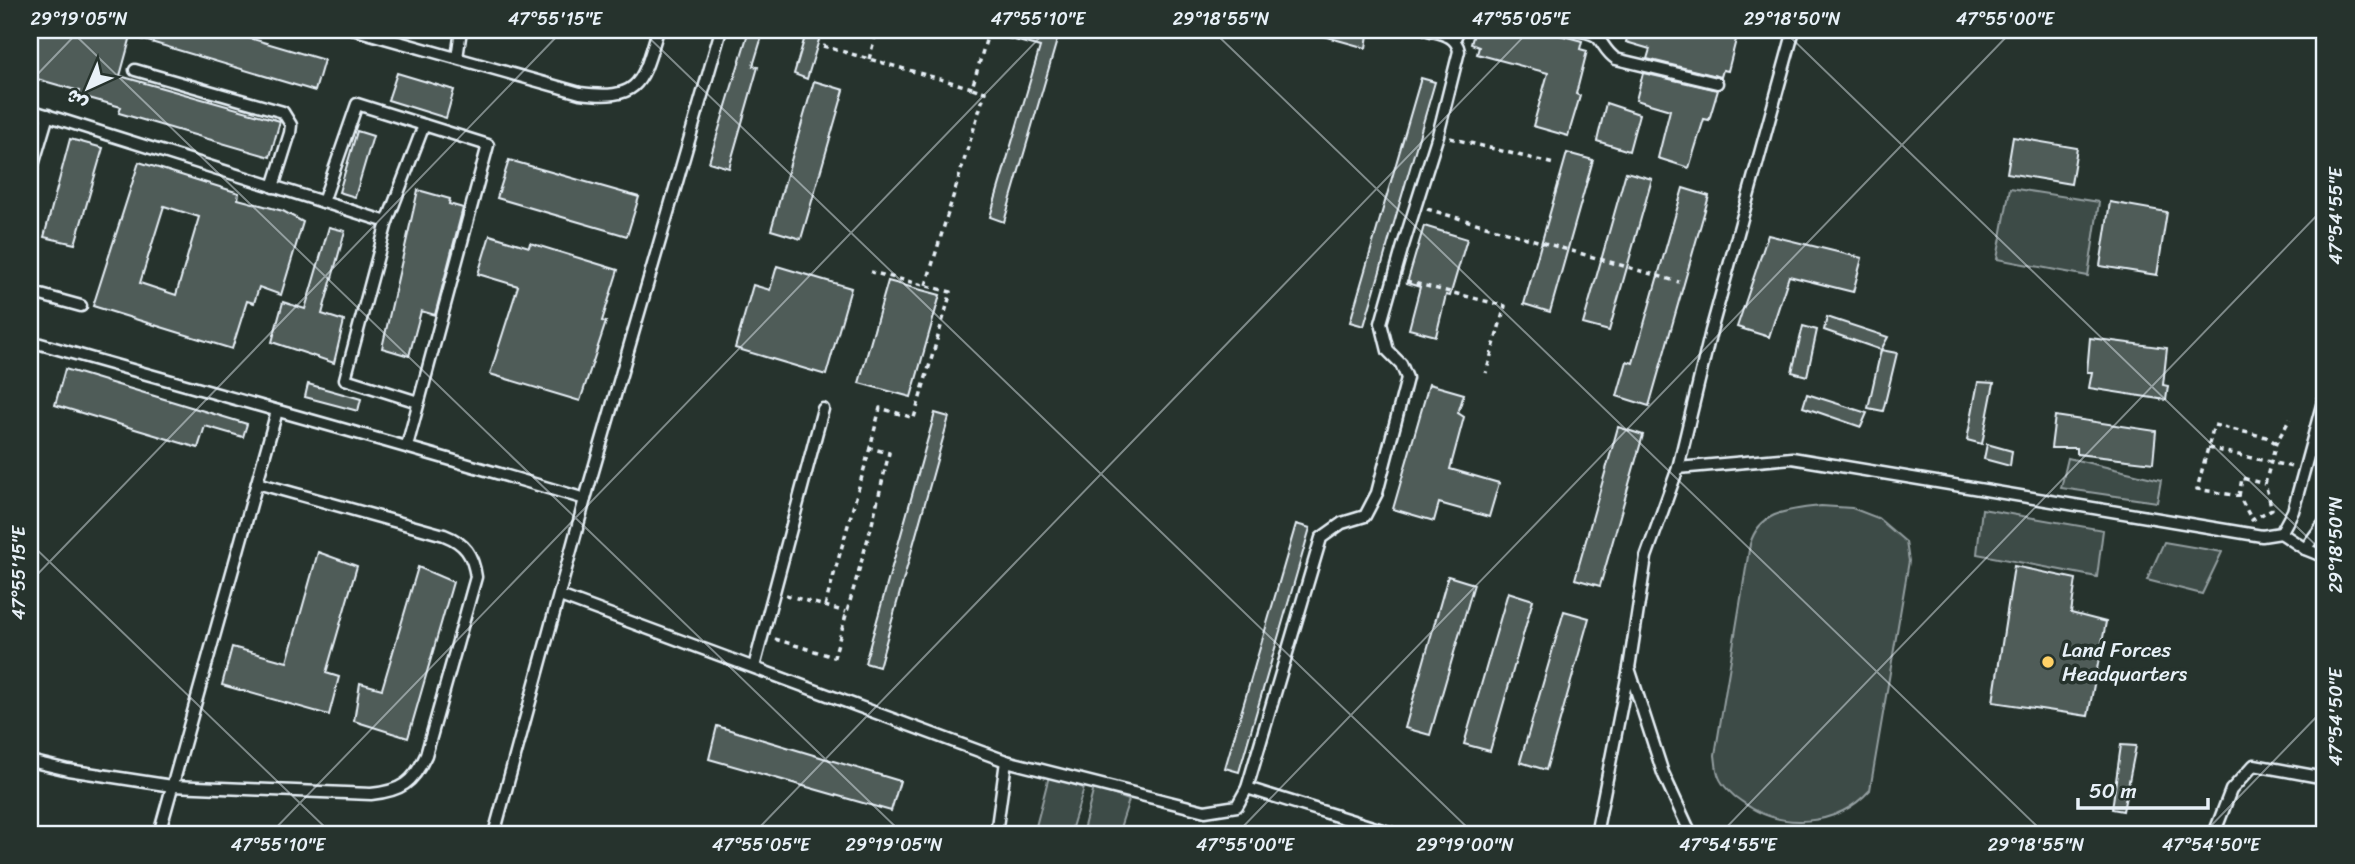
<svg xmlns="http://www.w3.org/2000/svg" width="2355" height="864" viewBox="0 0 2355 864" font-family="Sriracha,'Playpen Sans Arabic',sans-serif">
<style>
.green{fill:#3e4b47;stroke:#939ea0;stroke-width:2}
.building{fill:#505c59;stroke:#e8f1f8;stroke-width:2;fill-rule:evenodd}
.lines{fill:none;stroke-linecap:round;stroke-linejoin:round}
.lane-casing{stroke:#e8f1f8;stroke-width:15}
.path{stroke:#e8f1f8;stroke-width:3.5;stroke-dasharray:5 5;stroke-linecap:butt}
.lane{stroke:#26332d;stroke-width:10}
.ticks{fill:none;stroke:#e8f1f8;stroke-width:2;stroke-opacity:0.45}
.poi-dot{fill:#ffd166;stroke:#26332d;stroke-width:2.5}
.labels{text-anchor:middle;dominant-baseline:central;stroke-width:7;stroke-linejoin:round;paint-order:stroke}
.poi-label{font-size:21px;fill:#e8f1f8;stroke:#26332d;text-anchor:start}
.neatline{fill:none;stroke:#e8f1f8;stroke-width:2.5}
.ticks-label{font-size:18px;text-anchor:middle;fill:#e8f1f8}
</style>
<rect width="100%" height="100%" fill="#26332d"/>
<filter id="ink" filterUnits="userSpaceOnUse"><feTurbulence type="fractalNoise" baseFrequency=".0143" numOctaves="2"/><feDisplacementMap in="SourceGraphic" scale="14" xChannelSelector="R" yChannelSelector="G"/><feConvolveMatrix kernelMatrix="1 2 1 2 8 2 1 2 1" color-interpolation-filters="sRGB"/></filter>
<g filter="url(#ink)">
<g class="green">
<polygon points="2010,188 2099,202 2088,276 1997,259"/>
<polygon points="2068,458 2161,480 2157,502 2061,488"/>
<path d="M 1821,506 L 1852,508 L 1878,518 L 1906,542 L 1909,561 L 1870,790 C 1837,827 1780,831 1741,801 C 1733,796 1722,785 1719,777 C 1716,770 1716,762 1715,755 L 1750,544 C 1760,510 1790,510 1821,506 Z"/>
<polygon points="1982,509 2103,530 2097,577 1977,554"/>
<polygon points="2164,542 2222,552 2202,594 2147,580"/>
<polygon points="1049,776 1084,788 1070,834 1034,834"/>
<polygon points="1094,788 1129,800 1118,834 1082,834"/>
</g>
<g class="building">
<polygon points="30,30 222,30 324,60 315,91 131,36 120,76 280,121 270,157 119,113 121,107 78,95 79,91 30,77"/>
<polygon points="749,30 764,30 753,66 758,67 729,168 709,162"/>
<polygon points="807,30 822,30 807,79 794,74"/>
<polygon points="994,30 1060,30 1004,222 990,217 1040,47 993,34"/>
<polygon points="1317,30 1352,30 1368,35 1366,48 1316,34"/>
<polygon points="1475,30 1541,30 1582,41 1580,49 1587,51 1576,94 1580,96 1568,136 1533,126 1548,73 1477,54 1479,47 1471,44"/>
<polygon points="1629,30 1717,30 1737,36 1728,71 1723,70 1721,77 1647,59 1650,49 1626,42"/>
<polygon points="397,73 454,90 446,118 388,100"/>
<polygon points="1643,73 1718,90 1709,120 1704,119 1689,168 1658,158 1670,110 1636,100"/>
<polygon points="1421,78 1435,82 1364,326 1350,322"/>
<polygon points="814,81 844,90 801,239 771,230"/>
<polygon points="1606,103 1639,114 1629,151 1597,141"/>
<polygon points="357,131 373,136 355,197 339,192"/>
<polygon points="2013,137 2077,148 2071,184 2007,173"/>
<polygon points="70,139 103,148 75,244 44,237"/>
<polygon points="1567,153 1593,160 1550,312 1524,304"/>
<polygon points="509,160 639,197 627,236 497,198"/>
<path d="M 139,162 L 239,193 L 238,199 L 283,211 L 303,222 L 281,295 L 259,287 L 254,303 L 247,301 L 232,349 L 93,306 ZM 164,206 L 199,217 L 176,295 L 140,283 Z"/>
<polygon points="1626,172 1652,179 1609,331 1583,324"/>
<polygon points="1683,188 1709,196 1649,406 1617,396 1627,361 1633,363"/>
<polygon points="418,190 450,199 449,204 463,208 435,315 421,311 409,356 382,348"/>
<polygon points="2110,202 2167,212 2157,275 2100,266"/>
<polygon points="1424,226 1467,239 1450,296 1446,295 1436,336 1409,329 1420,287 1407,283"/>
<polygon points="329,227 345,231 322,314 344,321 334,363 272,342 283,302 305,309"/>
<polygon points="490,235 529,247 530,243 618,270 602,321 606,322 580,401 490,374 518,286 478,274"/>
<polygon points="1768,235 1862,258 1853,292 1789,276 1769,337 1737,327"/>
<polygon points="777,266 851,288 826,375 735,348 753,285 770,290"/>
<polygon points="888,281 940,295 911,397 859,383"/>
<polygon points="1827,317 1888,337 1881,350 1824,330"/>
<polygon points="1803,326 1817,330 1807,376 1792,372"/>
<polygon points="2090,338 2167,348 2163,385 2168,386 2166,400 2089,388 2092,372 2087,372"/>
<polygon points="1881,350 1897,353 1883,411 1868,408"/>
<polygon points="65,369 247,424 243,437 205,426 198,448 55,405"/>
<polygon points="1978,382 1994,383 1982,444 1967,440"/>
<polygon points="308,384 361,399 358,411 305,397"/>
<polygon points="1429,384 1464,394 1458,413 1464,417 1450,469 1499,483 1489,517 1439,503 1434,521 1393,509"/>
<polygon points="1807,394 1867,413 1861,427 1803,407"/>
<polygon points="935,413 949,417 879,667 865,663"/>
<polygon points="2055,416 2156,431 2153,463 2077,454 2077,448 2051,448"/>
<polygon points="1618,427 1643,435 1600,586 1575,579"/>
<polygon points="1987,444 2012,451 2010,466 1984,459"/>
<polygon points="1296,524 1310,528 1239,772 1225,768"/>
<polygon points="318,552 357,566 326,673 339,677 329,715 222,685 232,647 287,662"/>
<polygon points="2014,566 2076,579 2071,613 2106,622 2088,716 1993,702"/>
<polygon points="418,567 453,582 408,738 354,721 360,683 382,689"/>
<polygon points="1448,576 1474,584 1430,735 1405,728"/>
<polygon points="1508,592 1533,600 1490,751 1464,744"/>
<polygon points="1564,611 1589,618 1546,770 1520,762"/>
<polygon points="717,726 900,781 891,811 709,759"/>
<polygon points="2121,745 2136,746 2123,811 2112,809"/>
</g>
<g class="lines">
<g class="lane-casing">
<g id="lane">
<path d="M 356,30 L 580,93 C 641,101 642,82 658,30"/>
<path d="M 1575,30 C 1583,32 1594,32 1599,39 C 1605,47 1607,53 1616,59 L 1717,83"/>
<polyline points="1454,40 1459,30"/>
<polyline points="457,58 461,30"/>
<polyline points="135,70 283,112 291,125 290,133 273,187"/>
<polyline points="30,110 387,222"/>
<polyline points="30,175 48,115"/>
<polyline points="323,202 357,104 488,145 407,446"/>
<polyline points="30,292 81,306"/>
<path d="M 30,341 C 215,394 401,444 585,499"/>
<polyline points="418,402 345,379 387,222 424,125"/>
<polyline points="1678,468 1792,458 2262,536 2281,533 2293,511 2325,394"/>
<polyline points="2281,533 2305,549 2325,557"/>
<polyline points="2305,549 2325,522"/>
<path d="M 560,596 L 1006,761 L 1205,811 L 1237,806 L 1247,788 L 1321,538 L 1342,523 L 1365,516 L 1377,493 L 1407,378 L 1401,364 L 1388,351 L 1381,323 L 1402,249 L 1438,135 L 1459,51 C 1456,35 1442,34 1428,30"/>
<polyline points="754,667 823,409"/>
<polyline points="1629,668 1663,773 1691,834"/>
<path d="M 30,761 L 68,770 L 172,786 L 371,794 C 401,791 413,783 426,755 L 476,577 C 473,555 465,543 444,535 L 257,483"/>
<polyline points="1247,788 1395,834"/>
<polyline points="159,834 277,411"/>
<polyline points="494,834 585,499 721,30"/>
<polyline points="996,834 1006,761"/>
<polyline points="1596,834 1629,668 1646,557 1678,468 1711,331 1794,30"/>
<polyline points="2214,834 2231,790 2254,765 2325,778"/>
</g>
</g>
<g class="path">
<polyline points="823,46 972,88"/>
<polyline points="869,59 877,30"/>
<polyline points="1450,138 1554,164"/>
<polyline points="1427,209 1679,282"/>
<polyline points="1406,281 1505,306 1486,373"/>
<polyline points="926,285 985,92 972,88 989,30"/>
<polyline points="2276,443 2266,437 2214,425 2197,489 2239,496 2252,520 2272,509 2265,484 2276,443 2290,419"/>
<polyline points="2208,448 2292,467"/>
<polyline points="2239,496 2242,478 2265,484"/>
<polyline points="786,595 846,612"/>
<polyline points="825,606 870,448"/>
<polyline points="775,639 834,657 871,528 889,453 870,448 880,408 914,418 951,292 871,272"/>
</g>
<use href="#lane" class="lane"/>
</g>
</g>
<path class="ticks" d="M 70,30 L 903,834M 641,30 L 1474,834M 1212,30 L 2045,834M 1783,30 L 2325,554M 30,82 L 80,30M 30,543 L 332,834M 30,582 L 563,30M 270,834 L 1047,30M 753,834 L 1530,30M 1236,834 L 2013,30M 1720,834 L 2325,207M 2203,834 L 2325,708"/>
<circle class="poi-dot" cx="2048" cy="662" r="7"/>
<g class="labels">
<g class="poi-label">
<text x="2062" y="650">Land Forces<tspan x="2062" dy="24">Headquarters</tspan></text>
</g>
</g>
<rect width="2355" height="864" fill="none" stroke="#26332d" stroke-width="77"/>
<g transform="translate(88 88) rotate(224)" stroke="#26332d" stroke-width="5" paint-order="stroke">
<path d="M0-5L12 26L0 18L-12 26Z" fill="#e8f1f8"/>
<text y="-10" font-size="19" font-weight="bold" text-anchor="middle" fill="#e8f1f8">ش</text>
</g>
<path d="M2078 798v10h130v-10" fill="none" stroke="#e8f1f8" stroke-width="3.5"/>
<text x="2089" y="798" font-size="21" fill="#e8f1f8" stroke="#26332d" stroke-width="5" paint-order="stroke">50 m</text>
<rect x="38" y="38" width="2278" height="788" class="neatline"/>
<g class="ticks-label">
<text x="79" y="25">29°19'05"N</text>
<text x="555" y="25">47°55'15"E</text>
<text x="1038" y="25">47°55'10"E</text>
<text x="1221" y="25">29°18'55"N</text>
<text x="1521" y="25">47°55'05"E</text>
<text x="1792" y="25">29°18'50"N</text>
<text x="2005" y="25">47°55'00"E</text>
<text transform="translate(2336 216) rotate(-90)" y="6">47°54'55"E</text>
<text transform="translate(2336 545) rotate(-90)" y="6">29°18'50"N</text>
<text transform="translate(19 573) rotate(-90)" y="6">47°55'15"E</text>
<text transform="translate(2336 717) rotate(-90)" y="6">47°54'50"E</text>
<text x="278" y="851">47°55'10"E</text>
<text x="761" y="851">47°55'05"E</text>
<text x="894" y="851">29°19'05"N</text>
<text x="1245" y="851">47°55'00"E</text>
<text x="1465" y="851">29°19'00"N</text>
<text x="1728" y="851">47°54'55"E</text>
<text x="2036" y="851">29°18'55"N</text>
<text x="2211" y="851">47°54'50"E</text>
</g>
</svg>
